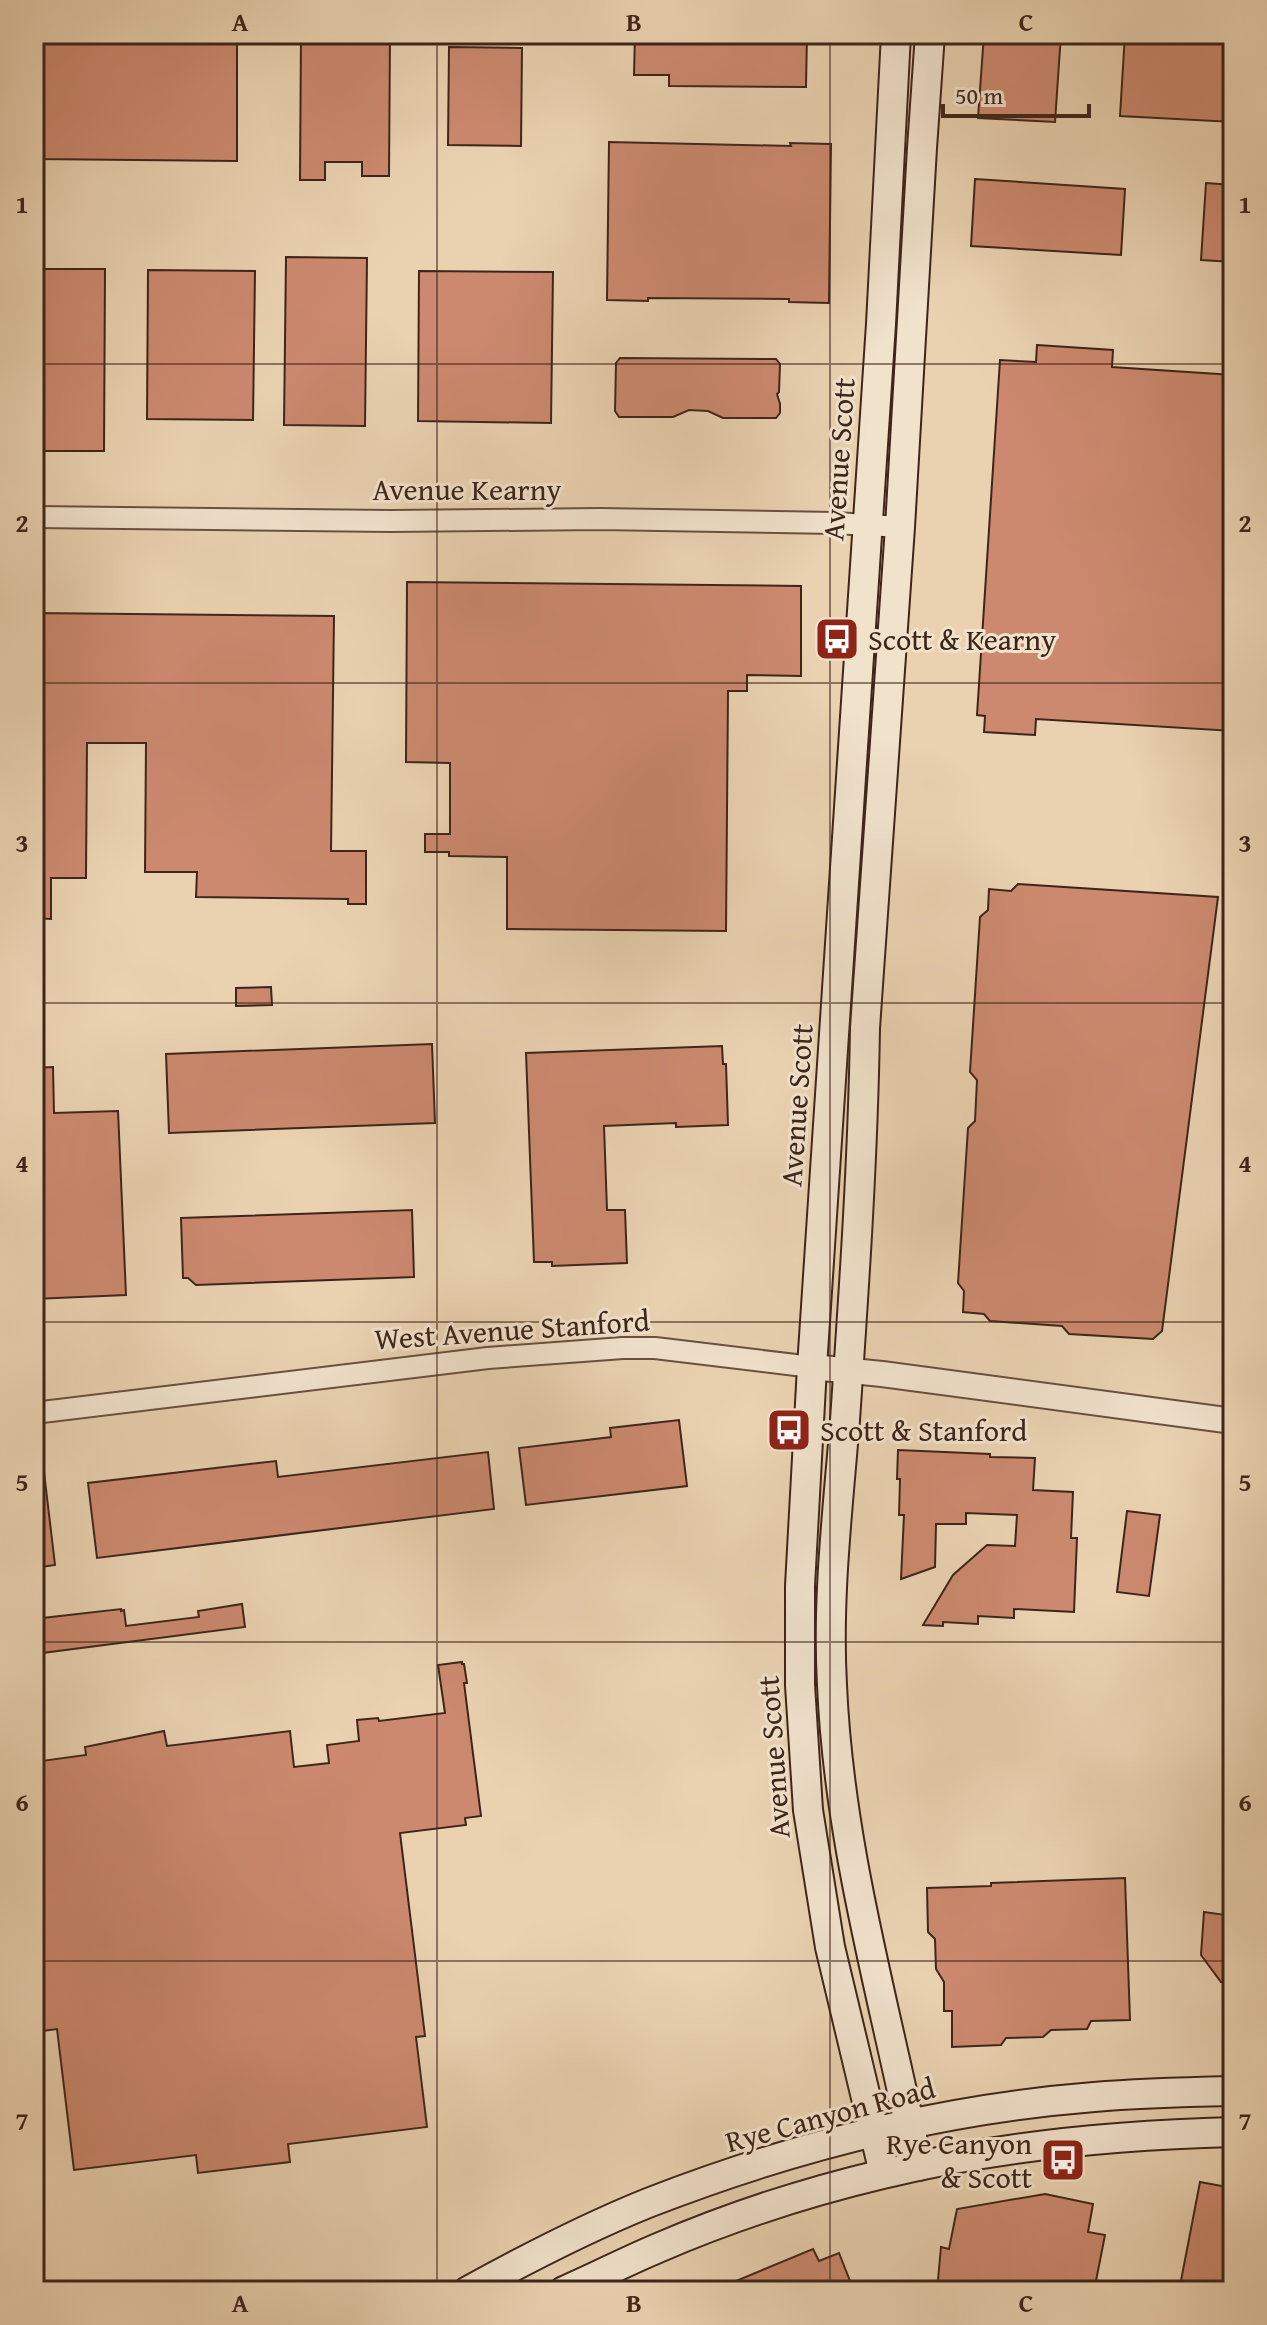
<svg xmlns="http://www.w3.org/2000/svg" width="1267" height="2325" viewBox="0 0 1267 2325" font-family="'Gentium Book Plus',serif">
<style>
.building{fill:#cc896f;stroke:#3e251a;stroke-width:2}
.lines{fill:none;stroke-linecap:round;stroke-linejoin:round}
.minor-casing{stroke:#695040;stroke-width:24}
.tertiary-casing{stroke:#695040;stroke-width:28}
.secondary-casing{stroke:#3e251a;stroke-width:32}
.minor{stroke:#f1e2cc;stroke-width:20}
.tertiary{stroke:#f1e2cc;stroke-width:24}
.secondary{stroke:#f1e2cc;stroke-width:28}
.grid{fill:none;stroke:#3e251a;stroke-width:2;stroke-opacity:0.55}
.labels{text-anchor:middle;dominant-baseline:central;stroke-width:6;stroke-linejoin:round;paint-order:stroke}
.street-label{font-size:30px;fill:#3e251a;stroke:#f1e2cc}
.poi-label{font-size:30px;fill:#3e251a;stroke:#f1e2cc;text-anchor:start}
.neatline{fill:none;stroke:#3e251a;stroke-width:3}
.grid-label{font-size:26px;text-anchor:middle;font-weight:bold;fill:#3e251a}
</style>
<rect width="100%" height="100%" fill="#ead2b1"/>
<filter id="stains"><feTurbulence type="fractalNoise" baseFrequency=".0025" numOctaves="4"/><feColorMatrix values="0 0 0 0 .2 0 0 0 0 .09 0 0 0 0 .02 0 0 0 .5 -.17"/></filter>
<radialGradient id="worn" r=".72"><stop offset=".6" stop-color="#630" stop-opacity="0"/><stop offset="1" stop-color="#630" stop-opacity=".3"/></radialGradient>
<g class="building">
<polygon points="34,34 237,34 237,161 34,159"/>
<polygon points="301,34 390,34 389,176 362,176 362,162 325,162 325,180 300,180"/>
<polygon points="635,34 807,34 806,87 669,86 669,75 634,75"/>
<polygon points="984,34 1061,34 1055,122 978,118"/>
<polygon points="1125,34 1233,34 1233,122 1120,116"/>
<polygon points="449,47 522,48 521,146 448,145"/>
<polygon points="609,142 791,146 790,143 831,144 829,303 789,302 789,299 648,298 648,301 607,300"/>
<polygon points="975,179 1125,189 1121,255 971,246"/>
<polygon points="1206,183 1233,185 1233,262 1201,260"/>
<polygon points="286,257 367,258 365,426 284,425"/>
<polygon points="34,269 105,269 104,451 34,451"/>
<polygon points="148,270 255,271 253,420 147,419"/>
<polygon points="419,271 553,272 551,423 418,421"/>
<polygon points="1037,345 1113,350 1112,367 1233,375 1233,731 1036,719 1035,735 984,732 985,716 977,715 1000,360 1036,362"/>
<polygon points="620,358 776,359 780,364 779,392 777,394 780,404 780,413 776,418 723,418 708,411 689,410 673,417 619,417 615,411 616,363"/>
<polygon points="407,582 801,586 801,676 747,675 747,691 728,691 726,931 507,929 507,857 449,856 449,852 425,852 425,834 450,834 450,763 406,762"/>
<polygon points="34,613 334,616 331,851 366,851 366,904 348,904 348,899 196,897 197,872 145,872 146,743 87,743 86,878 51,878 51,919 34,918"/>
<polygon points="1018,884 1218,897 1162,1331 1153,1339 1069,1334 1062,1326 990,1321 984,1314 963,1312 964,1291 958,1283 968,1128 975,1121 977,1080 970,1072 980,917 988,910 989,889 1011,891"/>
<polygon points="271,987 272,1005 236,1006 236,988"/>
<polygon points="432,1044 435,1123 169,1133 166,1054"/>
<polygon points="722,1046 723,1064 726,1064 728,1125 676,1127 676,1123 604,1126 607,1210 625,1210 627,1263 552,1266 552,1262 534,1262 526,1053"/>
<polygon points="53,1067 54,1113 118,1111 126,1295 34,1299 34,1068"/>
<polygon points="412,1210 414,1277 196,1285 188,1278 183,1278 181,1218"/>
<polygon points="679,1420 687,1486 526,1505 519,1448 611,1437 610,1428"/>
<polygon points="898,1450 990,1454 990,1457 1035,1458 1033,1490 1073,1492 1071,1538 1077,1538 1074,1612 1014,1609 1014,1618 978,1616 978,1624 943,1622 943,1626 923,1625 953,1575 987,1545 1015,1546 1017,1515 966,1513 966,1524 936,1524 935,1567 901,1579 904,1515 899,1515 900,1479 897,1479"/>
<polygon points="488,1452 494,1509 97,1558 88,1483 276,1461 278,1477"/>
<polygon points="44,1472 55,1565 34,1568 34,1473"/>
<polygon points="1127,1511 1160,1515 1149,1596 1117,1592"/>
<polygon points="242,1604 245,1627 34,1654 34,1619 121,1609 121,1611 124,1610 126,1626 199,1617 198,1611"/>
<polygon points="462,1662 462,1664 464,1664 467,1683 464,1683 481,1816 465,1818 466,1825 400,1833 425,2036 416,2037 427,2127 288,2144 290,2162 198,2173 196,2155 74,2170 57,2029 34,2032 34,1913 42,1912 34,1842 34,1762 86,1755 85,1747 164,1731 167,1746 290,1731 294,1767 329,1763 327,1745 359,1741 357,1720 378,1718 379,1721 445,1713 438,1665"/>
<polygon points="1125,1878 1130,2020 1091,2021 1087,2029 1051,2030 1043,2037 1006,2038 1001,2045 952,2047 952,2011 944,2011 944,1982 936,1969 935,1939 928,1932 927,1888 991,1886 991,1883"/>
<polygon points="1204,1912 1233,1916 1233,1984 1221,1982 1201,1955"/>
<polygon points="1200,2182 1233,2188 1233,2291 1179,2291"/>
<polygon points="1045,2194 1093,2204 1088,2232 1105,2235 1094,2291 937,2291 941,2247 949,2249 957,2209"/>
<polygon points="813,2249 819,2261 839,2253 854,2291 712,2291"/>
</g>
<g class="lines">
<g class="minor-casing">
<g id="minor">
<polyline points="34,517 391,521 600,519 835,523 900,527"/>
<polyline points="34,1413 488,1358 623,1348 655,1348 812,1367"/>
</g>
</g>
<g class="tertiary-casing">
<polyline id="tertiary" points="812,1367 882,1374 1233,1421"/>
</g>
<g class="secondary-casing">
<g id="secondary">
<path d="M 918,2166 C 886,2006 839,1849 832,1685 C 827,1597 838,1508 845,1420 C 854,1289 863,1158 865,1028 L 900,527 L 922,148 L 930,34"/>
<polyline points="884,2173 830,1947 808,1810 800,1685 800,1586 812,1367 881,324 896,34"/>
<path d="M 468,2291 C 526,2259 586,2228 648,2203 C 789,2148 942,2109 1094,2097 C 1140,2093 1187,2092 1233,2091"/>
<path d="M 564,2291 C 596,2277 627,2261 658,2248 C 730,2217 807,2192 883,2174 C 997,2146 1116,2135 1233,2132"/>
</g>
</g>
<use href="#minor" class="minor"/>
<use href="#tertiary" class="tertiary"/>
<use href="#secondary" class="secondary"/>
</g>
<path class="grid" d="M 437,34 L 437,2291M 830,34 L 830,2291M 34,364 L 1233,364M 34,683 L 1233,683M 34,1003 L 1233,1003M 34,1322 L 1233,1322M 34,1642 L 1233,1642M 34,1961 L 1233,1961"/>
<defs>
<g id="bus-square" transform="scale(2.3)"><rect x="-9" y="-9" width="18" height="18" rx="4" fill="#8f2418" stroke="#f1e2cc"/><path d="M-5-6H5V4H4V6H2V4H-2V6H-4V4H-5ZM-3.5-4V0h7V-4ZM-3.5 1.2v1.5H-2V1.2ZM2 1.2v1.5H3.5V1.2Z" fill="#fff"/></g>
</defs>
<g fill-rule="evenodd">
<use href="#bus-square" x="837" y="639"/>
<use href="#bus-square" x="789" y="1430"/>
<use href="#bus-square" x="1063" y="2160"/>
</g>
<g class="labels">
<g class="street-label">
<text transform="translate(838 459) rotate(-86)">Avenue Scott</text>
<text x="467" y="489">Avenue Kearny</text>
<text transform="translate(796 1105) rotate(-86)">Avenue Scott</text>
<text transform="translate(512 1329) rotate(-4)">West Avenue Stanford</text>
<text transform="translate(773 1757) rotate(-94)">Avenue Scott</text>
<text transform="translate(830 2114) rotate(-15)">Rye Canyon Road</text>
</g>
<g class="poi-label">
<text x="868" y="639">Scott &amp; Kearny</text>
<text x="820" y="1430">Scott &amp; Stanford</text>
<text x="1032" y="2143" text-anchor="end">Rye Canyon<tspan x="1032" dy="34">&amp; Scott</tspan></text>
</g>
</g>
<rect width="1267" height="2325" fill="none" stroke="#ead2b1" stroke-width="88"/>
<path d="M943 104v12h146v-12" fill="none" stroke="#3e251a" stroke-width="4"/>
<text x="955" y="104" font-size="24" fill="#3e251a" stroke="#f1e2cc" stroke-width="6" paint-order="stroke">50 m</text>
<rect x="44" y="44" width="1179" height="2237" class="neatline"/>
<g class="grid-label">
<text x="240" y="31">A</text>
<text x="634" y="31">B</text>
<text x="1026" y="31">C</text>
<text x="22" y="213">1</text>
<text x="1245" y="213">1</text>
<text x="22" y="532">2</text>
<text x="1245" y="532">2</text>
<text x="22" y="852">3</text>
<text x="1245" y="852">3</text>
<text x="22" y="1172">4</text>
<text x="1245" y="1172">4</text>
<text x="22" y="1491">5</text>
<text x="1245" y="1491">5</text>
<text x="22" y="1811">6</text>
<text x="1245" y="1811">6</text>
<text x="22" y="2130">7</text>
<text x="1245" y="2130">7</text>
<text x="240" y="2312">A</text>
<text x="634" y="2312">B</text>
<text x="1026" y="2312">C</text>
</g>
<rect width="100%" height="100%" filter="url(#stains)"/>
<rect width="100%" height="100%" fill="url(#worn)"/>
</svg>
